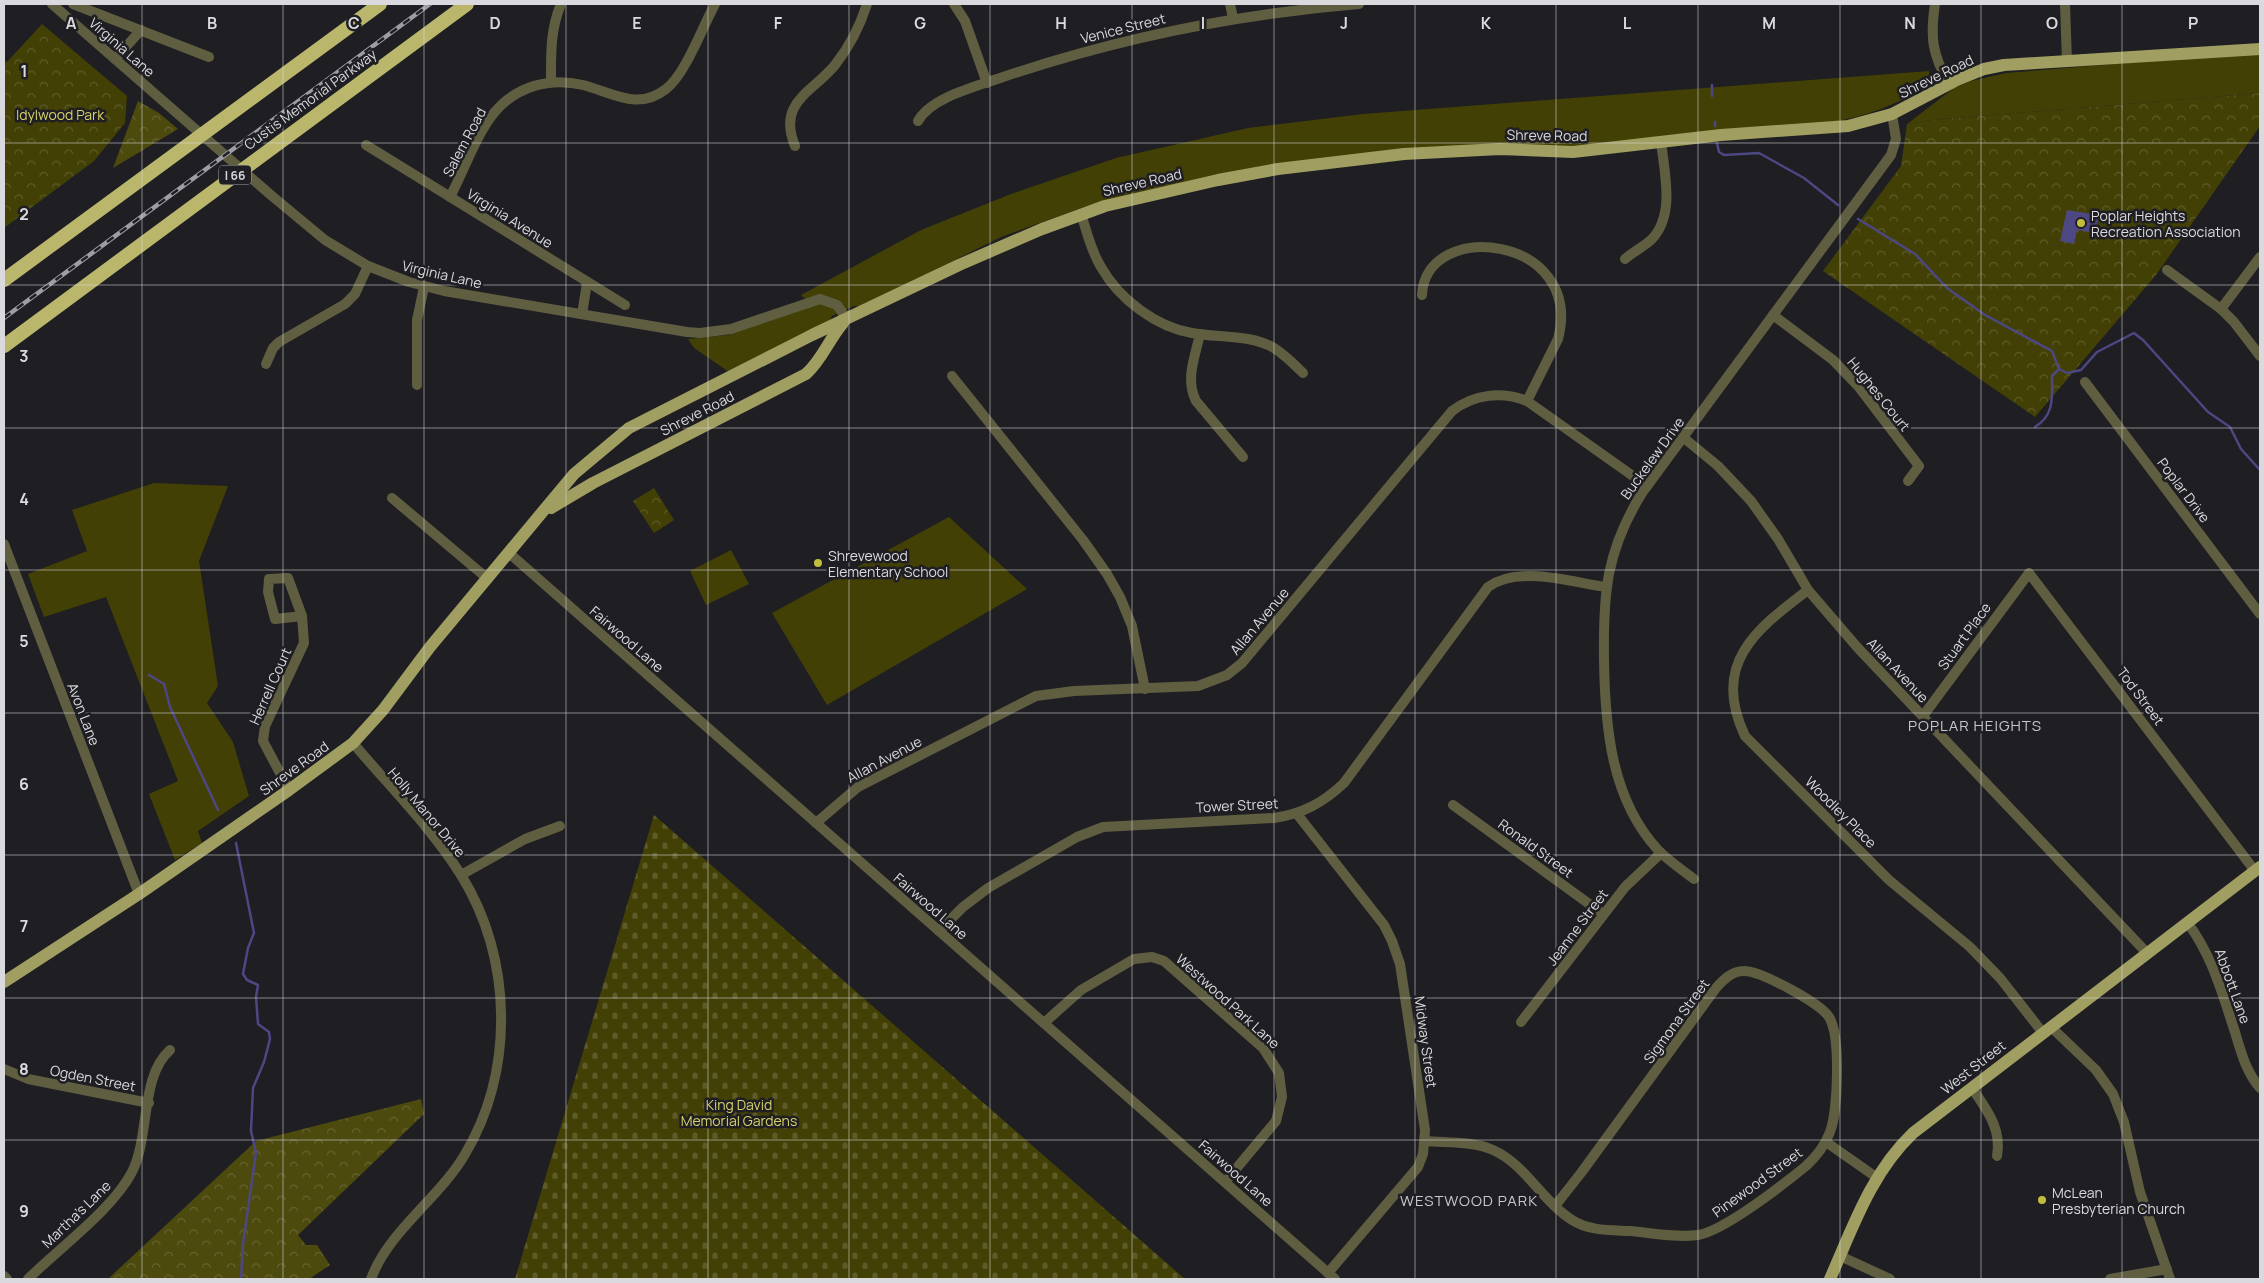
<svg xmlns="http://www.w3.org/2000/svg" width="2264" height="1283" viewBox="0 0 2264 1283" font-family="Manrope,sans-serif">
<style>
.green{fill:#434006}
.forest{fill:url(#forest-crowns)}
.cemetery{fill:url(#cemetery-stones)}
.park{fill:url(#park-crowns)}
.water{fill:#4d4783}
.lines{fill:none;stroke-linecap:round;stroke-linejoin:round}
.stream{stroke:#4d4783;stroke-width:2.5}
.minor{stroke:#5f5e41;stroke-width:10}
.major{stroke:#a09e61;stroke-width:12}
.highway{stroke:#bab76c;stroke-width:14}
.rail-casing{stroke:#9d9da2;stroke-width:4.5}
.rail{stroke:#1e1e23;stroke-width:2.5;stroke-dasharray:8;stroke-linecap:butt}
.grid{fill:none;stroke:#dadade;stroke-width:1;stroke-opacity:0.55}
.poi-dot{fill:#c3bd3e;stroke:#1e1e23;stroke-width:2}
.labels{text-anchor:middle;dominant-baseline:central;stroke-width:5;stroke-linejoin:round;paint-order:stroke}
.shield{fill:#1e1e23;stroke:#a2a2a6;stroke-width:1}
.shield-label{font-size:12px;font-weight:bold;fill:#dadade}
.street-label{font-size:14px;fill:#dadade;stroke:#1e1e23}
.park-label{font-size:14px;fill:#d6d169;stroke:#1e1e23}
.poi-label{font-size:14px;fill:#dadade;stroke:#1e1e23;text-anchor:start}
.neighbourhood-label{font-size:15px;letter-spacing:1px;fill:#c7c8ce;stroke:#1e1e23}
.grid-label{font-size:16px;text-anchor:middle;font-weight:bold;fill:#dadade;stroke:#1e1e23;stroke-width:5;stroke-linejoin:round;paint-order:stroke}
</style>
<defs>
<pattern id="forest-crowns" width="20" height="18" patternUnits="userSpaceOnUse" patternTransform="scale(1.25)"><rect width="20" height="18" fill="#4d4a0e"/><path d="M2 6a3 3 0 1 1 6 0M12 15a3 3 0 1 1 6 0" fill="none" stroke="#666431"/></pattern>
<pattern id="cemetery-stones" width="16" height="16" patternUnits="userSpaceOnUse" patternTransform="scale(1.25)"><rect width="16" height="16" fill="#434006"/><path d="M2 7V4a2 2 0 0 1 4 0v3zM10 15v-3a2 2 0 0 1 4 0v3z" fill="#5e5b2a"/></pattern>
<pattern id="park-crowns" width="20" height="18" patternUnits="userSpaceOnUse" patternTransform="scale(1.25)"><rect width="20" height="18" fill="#434006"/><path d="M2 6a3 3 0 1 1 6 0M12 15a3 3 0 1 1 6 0" fill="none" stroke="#5e5b2a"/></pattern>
</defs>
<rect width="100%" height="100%" fill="#1e1e23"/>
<g class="green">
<polygon points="2260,52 2260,93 1932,120 1907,124 1954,88 1971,81 2006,73"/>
<path d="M 1929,71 L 1930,79 L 1922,87 L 1918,86 L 1917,92 C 1892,106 1867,115 1839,121 L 1593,147 L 1502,145 L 1163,187 L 1084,207 L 1001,237 L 862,306 L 854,306 L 832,316 L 829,321 L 729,372 L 694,348 L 688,339 L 728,335 L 813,306 L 801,295 L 921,230 L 1011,194 L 1116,158 L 1248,128 L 1363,114 Z"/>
<polygon points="154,483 228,486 199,561 218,686 207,703 233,742 249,796 198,831 202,843 175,860 149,794 178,781 106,597 44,617 28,574 87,551 72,510"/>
<polygon points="949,517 1027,589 827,705 772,613"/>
<polygon points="731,550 749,584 706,605 690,571"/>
</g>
<g class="forest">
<polygon points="138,101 159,113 178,129 113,168"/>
<polygon points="421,1099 424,1114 298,1235 306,1245 317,1245 330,1265 309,1279 108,1279 256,1141"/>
</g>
<polygon class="cemetery" points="654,815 1185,1279 515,1279"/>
<g class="park">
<polygon points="42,24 127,96 125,123 94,161 4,228 4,61 7,62"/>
<polygon points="2260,93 2260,126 2156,275 2035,417 1823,271 1901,166 1907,124 1932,120"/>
<polygon points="654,488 674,520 654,533 633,501"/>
</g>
<polygon class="water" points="2067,210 2099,215 2095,233 2077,230 2074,244 2060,241"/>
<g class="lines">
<g class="stream">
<polyline points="1712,96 1712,85"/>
<polyline points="1715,122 1715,126"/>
<polyline points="1717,143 1719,152 1724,155 1759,153 1804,178 1838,205"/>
<polyline points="1858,219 1915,254 1947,288 1985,315 2052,351 2059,369 2067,373 2081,370 2097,352 2134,333 2143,340 2208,412 2230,427 2241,449 2260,470"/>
<path d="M 2035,427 C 2055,415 2052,396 2052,376 L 2059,369"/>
<polyline points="149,675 164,684 170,707 218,810"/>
<polyline points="236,843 254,933 248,948 243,974 247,980 258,985 256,997 258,1024 269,1032 270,1039 264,1062 253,1088 251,1131 256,1153 243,1244 241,1279"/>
</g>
<g class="minor">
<polyline points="52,4 272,196 325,240 368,266 409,282 444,291 687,332 700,333 731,329 820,299 837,305 847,319"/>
<polyline points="73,4 209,57"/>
<polyline points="954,4 965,21 987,83"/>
<polyline points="1230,4 1233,18"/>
<path d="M 1935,4 C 1930,37 1932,54 1949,84"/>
<polyline points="2065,4 2067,62"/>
<polyline points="115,59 141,30"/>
<path d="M 551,82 C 551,55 550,30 561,4"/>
<path d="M 918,121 C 931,97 978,86 1003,77 C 1119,38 1237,14 1359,4"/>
<polyline points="366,145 625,305"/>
<path d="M 795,146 C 777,102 812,93 835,65 C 850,46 860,26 867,4"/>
<path d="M 450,197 C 463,173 477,133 494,113 C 516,86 550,77 583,85 C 613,93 638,111 666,89 C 685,75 703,26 715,4"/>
<path d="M 1081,214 C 1087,232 1091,251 1101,267 C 1119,299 1156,327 1192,333 C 1218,338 1250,334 1274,348 C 1285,355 1294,364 1303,373"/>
<path d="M 1625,259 C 1633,252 1643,247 1651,240 C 1676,215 1664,172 1661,141"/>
<polyline points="2167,270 2221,309 2234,322 2260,356"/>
<path d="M 1422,295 C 1425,218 1585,235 1558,339 L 1527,401"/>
<polyline points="2221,309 2260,257"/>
<polyline points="582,314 587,283"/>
<polyline points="1773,315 1833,360 1858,386 1919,466 1908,481"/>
<path d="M 1200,334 C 1195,357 1185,379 1196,401 L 1243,457"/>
<polyline points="266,364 273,348 279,342 345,304 355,294 368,266"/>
<polyline points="952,376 1083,540 1107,574 1120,597 1132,626 1145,689"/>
<polyline points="2085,382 2260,614"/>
<polyline points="417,385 417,320 424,287"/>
<polyline points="1684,438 1718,466 1751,501 1778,539 1808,590 1857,647 2147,953"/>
<polyline points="392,498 488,579"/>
<polyline points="4,544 139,894"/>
<polyline points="509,553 1335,1279"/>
<polygon points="288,578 302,616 275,619 268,592 269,579"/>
<path d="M 1808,590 C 1755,630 1711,664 1745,736 L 1889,880 L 1970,947 L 2000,978 L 2043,1033"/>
<polyline points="1923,716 2029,573 2255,871"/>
<path d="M 353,743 C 389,786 431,827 461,875 C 513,958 515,1072 464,1156 C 438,1199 388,1232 371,1279"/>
<polyline points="289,790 263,741 265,726 304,643 302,616"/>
<polyline points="1453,805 1603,914"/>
<polyline points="1297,814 1384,925 1392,941 1400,964 1425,1130 1423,1154 1418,1167 1328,1273"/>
<path d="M 816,823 L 858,787 L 1036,696 L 1074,691 L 1198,686 L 1227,675 L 1242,663 L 1452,411 C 1474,394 1502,391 1527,401 L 1647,486"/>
<polyline points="461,875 525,839 560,826"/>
<path d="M 1694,879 C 1682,870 1669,861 1658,850 C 1611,799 1605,727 1604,660 C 1603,594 1606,551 1642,493 L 1891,155 L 1896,139 L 1892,114"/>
<path d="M 2187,922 C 2212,955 2222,993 2235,1032 C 2241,1052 2246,1072 2260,1088"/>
<path d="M 939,931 L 963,907 L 988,888 L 1077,837 L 1103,827 L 1274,818 C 1302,814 1323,803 1344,783 L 1488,587 C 1519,565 1570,582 1606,587"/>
<polyline points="1521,1022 1625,887 1661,853"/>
<polyline points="1044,1023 1081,990 1134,959 1152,957 1164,961 1263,1048 1279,1073 1282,1097 1276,1121 1225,1182"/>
<polyline points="2051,1027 2096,1070 2113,1094 2124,1122 2140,1192 2170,1279"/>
<polyline points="4,1069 28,1079 149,1103"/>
<path d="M 1972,1088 C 1986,1109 2002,1128 1997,1156"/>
<path d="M 1425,1141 C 1446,1143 1473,1141 1493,1150 C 1525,1164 1542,1201 1572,1220 C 1589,1231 1610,1230 1630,1231 C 1652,1233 1676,1238 1698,1235 C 1724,1231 1784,1184 1806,1166 C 1816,1157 1825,1145 1830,1132 C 1838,1111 1841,1036 1829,1017 C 1820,1003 1761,971 1744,971 C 1732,971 1724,979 1716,988 L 1581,1173 L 1555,1206"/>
<polyline points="1826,1142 1876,1177"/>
<polyline points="1840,1256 1890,1279"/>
<polyline points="4,1276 7,1279"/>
<path d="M 28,1279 C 58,1249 113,1209 132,1172 C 150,1137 140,1076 170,1050"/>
<polyline points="2110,1279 2167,1269"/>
</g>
<g class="major">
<path d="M 551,508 L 593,483 L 806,374 C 822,360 829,339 843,323"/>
<polyline points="4,982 139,894 289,790 353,743 383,710 430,647 574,474 629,428 812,335 959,265 1042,229 1105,206 1218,180 1278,169 1404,154 1500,149 1573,152 1721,135 1848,126 1892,114 1957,80 1984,69 2004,65 2260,49"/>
<path d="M 1830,1279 C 1853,1227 1871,1173 1913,1133 L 2260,867"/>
</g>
<g class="highway">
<polyline points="4,280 380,4"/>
<polyline points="4,346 467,4"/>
</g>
<g class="rail-casing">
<polyline id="rail" points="4,318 430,4"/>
</g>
<use href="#rail" class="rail"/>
</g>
<path class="grid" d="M 142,4 L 142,1279M 283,4 L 283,1279M 424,4 L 424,1279M 566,4 L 566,1279M 708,4 L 708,1279M 849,4 L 849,1279M 990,4 L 990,1279M 1132,4 L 1132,1279M 1274,4 L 1274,1279M 1415,4 L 1415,1279M 1556,4 L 1556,1279M 1698,4 L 1698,1279M 1840,4 L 1840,1279M 1981,4 L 1981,1279M 2122,4 L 2122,1279M 4,143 L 2260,143M 4,285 L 2260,285M 4,428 L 2260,428M 4,570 L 2260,570M 4,713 L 2260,713M 4,855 L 2260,855M 4,998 L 2260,998M 4,1140 L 2260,1140"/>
<g class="poi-dot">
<circle cx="2081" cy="223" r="5"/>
<circle cx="818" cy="563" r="5"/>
<circle cx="2042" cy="1200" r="5"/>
</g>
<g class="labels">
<rect class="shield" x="219" y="165.5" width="32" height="19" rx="4"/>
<g class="shield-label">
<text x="235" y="175">I 66</text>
</g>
<g class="street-label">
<text transform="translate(1123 28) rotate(-14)">Venice Street</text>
<text transform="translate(122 47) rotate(41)">Virginia Lane</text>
<text transform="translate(1936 76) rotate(-26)">Shreve Road</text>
<text transform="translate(310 99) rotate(-36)">Custis Memorial Parkway</text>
<text transform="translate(1547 135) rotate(1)">Shreve Road</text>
<text transform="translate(464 142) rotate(-62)">Salem Road</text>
<text transform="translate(1142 182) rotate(-13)">Shreve Road</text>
<text transform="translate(510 218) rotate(32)">Virginia Avenue</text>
<text transform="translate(442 274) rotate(13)">Virginia Lane</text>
<text transform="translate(1879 394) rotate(51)">Hughes Court</text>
<text transform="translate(697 413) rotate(-27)">Shreve Road</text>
<text transform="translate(1652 458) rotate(-54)">Buckelew Drive</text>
<text transform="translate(2184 490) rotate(53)">Poplar Drive</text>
<text transform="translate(1259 621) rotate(-50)">Allan Avenue</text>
<text transform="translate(1964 636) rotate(-54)">Stuart Place</text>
<text transform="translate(627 639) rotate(41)">Fairwood Lane</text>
<text transform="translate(1898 670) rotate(47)">Allan Avenue</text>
<text transform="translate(270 686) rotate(-66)">Herrell Court</text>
<text transform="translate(2141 696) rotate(53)">Tod Street</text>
<text transform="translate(84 714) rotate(69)">Avon Lane</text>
<text transform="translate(884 759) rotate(-28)">Allan Avenue</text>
<text transform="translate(294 768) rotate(-36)">Shreve Road</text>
<text transform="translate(1237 805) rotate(-3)">Tower Street</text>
<text transform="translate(427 812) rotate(50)">Holly Manor Drive</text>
<text transform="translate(1841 812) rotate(45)">Woodley Place</text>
<text transform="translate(1536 848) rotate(36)">Ronald Street</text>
<text transform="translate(931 906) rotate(41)">Fairwood Lane</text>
<text transform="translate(1577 927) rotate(-53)">Jeanne Street</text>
<text transform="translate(2233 986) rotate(70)">Abbott Lane</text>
<text transform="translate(1228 1001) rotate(42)">Westwood Park Lane</text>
<text transform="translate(1676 1021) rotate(-54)">Sigmona Street</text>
<text transform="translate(1426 1042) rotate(82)">Midway Street</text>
<text transform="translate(1973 1067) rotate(-38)">West Street</text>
<text transform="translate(93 1078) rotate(11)">Ogden Street</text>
<text transform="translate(1236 1173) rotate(41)">Fairwood Lane</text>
<text transform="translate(1757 1182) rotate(-36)">Pinewood Street</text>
<text transform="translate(76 1214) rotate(-44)">Martha's Lane</text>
</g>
<g class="park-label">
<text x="60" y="114">Idylwood Park</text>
<text x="739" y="1104">King David<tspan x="739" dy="16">Memorial Gardens</tspan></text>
</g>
<g class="poi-label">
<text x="2091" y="215">Poplar Heights<tspan x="2091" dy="16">Recreation Association</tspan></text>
<text x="828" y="555">Shrevewood<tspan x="828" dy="16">Elementary School</tspan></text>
<text x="2052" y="1192">McLean<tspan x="2052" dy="16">Presbyterian Church</tspan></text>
</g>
<g class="neighbourhood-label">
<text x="1975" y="725">POPLAR HEIGHTS</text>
<text x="1469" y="1200">WESTWOOD PARK</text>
</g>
</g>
<g class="grid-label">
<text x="71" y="29">A</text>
<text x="212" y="29">B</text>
<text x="354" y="29">C</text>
<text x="495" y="29">D</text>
<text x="637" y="29">E</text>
<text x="778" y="29">F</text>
<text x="920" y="29">G</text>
<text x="1061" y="29">H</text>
<text x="1203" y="29">I</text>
<text x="1344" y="29">J</text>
<text x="1486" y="29">K</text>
<text x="1627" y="29">L</text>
<text x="1769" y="29">M</text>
<text x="1910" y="29">N</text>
<text x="2052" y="29">O</text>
<text x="2193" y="29">P</text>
<text x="24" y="77">1</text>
<text x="24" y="220">2</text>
<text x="24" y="362">3</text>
<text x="24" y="505">4</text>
<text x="24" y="647">5</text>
<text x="24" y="790">6</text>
<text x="24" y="932">7</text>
<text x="24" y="1075">8</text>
<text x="24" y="1217">9</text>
</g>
<rect width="2264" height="1283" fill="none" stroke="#dadade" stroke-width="10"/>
</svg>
